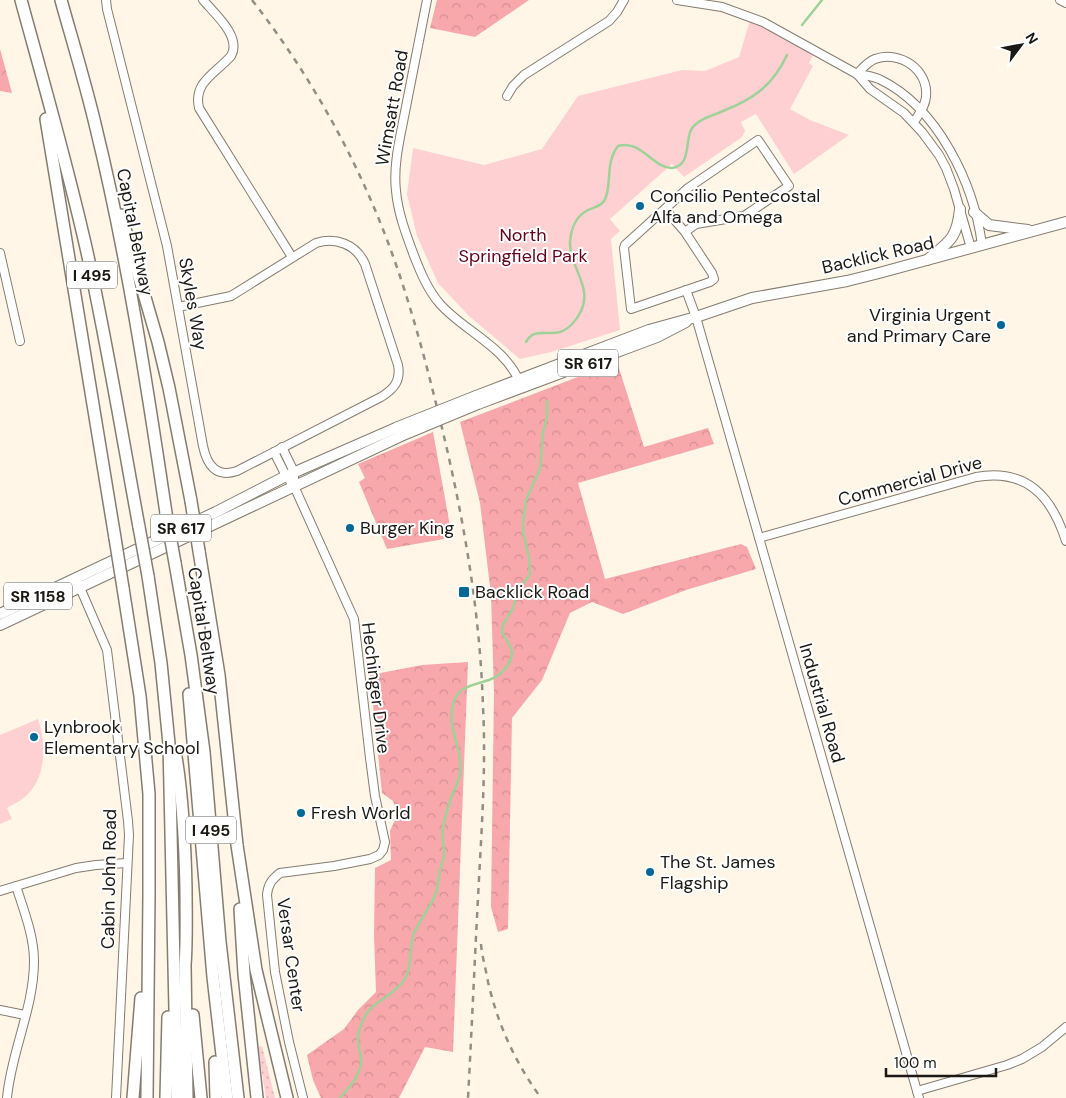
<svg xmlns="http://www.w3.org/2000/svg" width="1066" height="1098" viewBox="0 0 1066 1098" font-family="'DM Sans',sans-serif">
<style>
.grass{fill:url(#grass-dots)}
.forest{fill:url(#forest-crowns)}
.park{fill:#fed0d2}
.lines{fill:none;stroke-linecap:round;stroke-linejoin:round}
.stream{stroke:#9ed298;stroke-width:2.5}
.minor-casing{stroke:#847c70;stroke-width:10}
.major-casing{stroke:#847c70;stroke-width:12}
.highway-casing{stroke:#847c70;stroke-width:14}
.minor{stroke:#fff;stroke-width:8}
.major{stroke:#fff;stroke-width:10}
.highway{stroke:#fff;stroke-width:11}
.rail{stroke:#938d84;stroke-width:2.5;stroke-dasharray:6 6;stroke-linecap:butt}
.major-bridge-casing{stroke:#847c70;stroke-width:12;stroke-linecap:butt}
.highway-bridge-casing{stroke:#847c70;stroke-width:14;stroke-linecap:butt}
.major-bridge{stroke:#fff;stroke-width:10}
.highway-bridge{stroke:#fff;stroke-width:11}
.poi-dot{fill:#006896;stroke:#fff;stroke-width:2}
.labels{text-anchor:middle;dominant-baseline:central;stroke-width:4;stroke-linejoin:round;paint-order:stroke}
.shield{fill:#fff;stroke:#605e5a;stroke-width:1}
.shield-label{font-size:16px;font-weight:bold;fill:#1c1914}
.street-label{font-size:18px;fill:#1c1914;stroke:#fff}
.poi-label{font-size:18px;fill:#1c1914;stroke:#fff;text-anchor:start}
.park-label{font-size:18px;fill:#63011c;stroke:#fff}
</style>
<defs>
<pattern id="grass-dots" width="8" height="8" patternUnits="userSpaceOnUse" patternTransform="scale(1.25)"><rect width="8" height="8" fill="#fed0d2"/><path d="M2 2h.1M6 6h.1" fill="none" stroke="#d9b2b3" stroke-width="1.8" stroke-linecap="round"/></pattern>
<pattern id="forest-crowns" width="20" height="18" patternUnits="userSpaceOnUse" patternTransform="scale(1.25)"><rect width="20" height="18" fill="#f8a7ab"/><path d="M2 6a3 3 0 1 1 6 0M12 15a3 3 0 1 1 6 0" fill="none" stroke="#d48f92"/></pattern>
</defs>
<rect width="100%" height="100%" fill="#fff6e8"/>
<polygon class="grass" points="262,1046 275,1098 266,1098 258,1047"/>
<g class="forest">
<polygon points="437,0 529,0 475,37 430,28"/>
<polygon points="0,49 12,93 0,91"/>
<polygon points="617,362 644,447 708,428 714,444 578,483 605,579 741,544 747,547 756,569 686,590 623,614 592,602 570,613 542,680 512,718 508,929 498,932 491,907 494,692 491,595 480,503 460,422"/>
<polygon points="433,432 450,526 444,539 387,549 359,482 365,478 358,464"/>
<polygon points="468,662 453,1052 425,1047 399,1098 321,1098 313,1080 307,1055 344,1029 358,1010 376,992 374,935 375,868 391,860 390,831 398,813 393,801 382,793 370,675 422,665"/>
</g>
<g class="park">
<polygon points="751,17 815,51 809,63 813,66 790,109 810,120 849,135 794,174 756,114 741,122 745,131 742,137 684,177 672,164 610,219 620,231 611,239 620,330 551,352 520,359 469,316 438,283 417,236 407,194 413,148 484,165 542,149 578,96 682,70 705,71 739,57"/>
<path d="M 38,719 C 46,743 47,777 26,796 C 21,801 13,804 7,808 L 12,819 L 0,824 L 0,735 Z"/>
</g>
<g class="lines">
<g class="stream">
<polyline points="802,25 822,0"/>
<path d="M 526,342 C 534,327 547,336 560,332 C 569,329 577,320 581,311 C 593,287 569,266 570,242 C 571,229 576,216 588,210 C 594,207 600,207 604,201 C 613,187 604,164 618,146 C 641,139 654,169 672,168 C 691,166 685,142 691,130 C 697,119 712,116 723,111 C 754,99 773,85 787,55"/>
<path d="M 340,1098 C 348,1088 360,1077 361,1063 C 362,1054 357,1045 358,1037 C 359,1030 362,1022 365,1016 C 372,1002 396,995 406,977 C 412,964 409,950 413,936 C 418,921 430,909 436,893 C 438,887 438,881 439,875 C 440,867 444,861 444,853 C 444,844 441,836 443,827 C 445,817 448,807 451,798 C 454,789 459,782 460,773 C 463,751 449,732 452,710 C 455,686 470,686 489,680 C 500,676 512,665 512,652 C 511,645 505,638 502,632 L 503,625 L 513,608 L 518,591 L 530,574 L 529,558 L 523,532 L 523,522 L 526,500 L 540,469 L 543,432 L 547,418 L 547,401"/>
</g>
<g class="minor-casing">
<g id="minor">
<path d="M 106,0 L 107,9 L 167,246 L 203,446 C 207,465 216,478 237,471 L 381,397 C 394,389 401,381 398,365 L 365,264 C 356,244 336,237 316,243 L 231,296 L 178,307"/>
<path d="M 203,0 C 215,14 242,37 231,56 C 216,73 193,82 199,108 L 292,257"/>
<path d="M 427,0 C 420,37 412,75 405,112 C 400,138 393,165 396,191 C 398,213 406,234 413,253 C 420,271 427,289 440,304 C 464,331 506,347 520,383"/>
<polyline points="677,0 722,7 763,22 857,74 870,89 904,113 922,132 939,155 946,168 954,189 971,248"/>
<polyline points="1060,0 1066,3"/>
<path d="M 857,74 C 864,75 872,76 879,79 C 938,107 974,184 982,245"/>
<path d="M 857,74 C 862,69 867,62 875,59 C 900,50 929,70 926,97 C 925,107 919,114 914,122"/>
<polyline points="507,96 513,86 524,75 609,21 617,12 624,0"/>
<polyline points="665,209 685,232 712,273 714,279 710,282 631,309 624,248 625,245 688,188 758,140 789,186 744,216 696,224 685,232"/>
<polyline points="0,253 20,341"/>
<polyline points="686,290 696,317 919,1098"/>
<polyline points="282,447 294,472 294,478"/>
<path d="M 274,452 L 286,476 L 294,486 L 354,619 L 370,758 L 375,796 L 385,842 L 383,850 L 379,855 L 370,859 L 334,866 L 280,873 C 271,880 268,885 267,895 L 275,972 L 289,1042 L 303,1098"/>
<path d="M 759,538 L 976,477 C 1027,468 1052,497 1066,541"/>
<polyline points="78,583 107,650 128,821 129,835 116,1098"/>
<polyline points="0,891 76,868 96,865 127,863"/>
<polyline points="0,1010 25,1015"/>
<polyline points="917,1091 1007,1065 1022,1059 1042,1047 1066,1027"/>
<path d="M 7,1098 C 11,1052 34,1008 34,961 C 34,936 24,911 16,886"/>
</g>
</g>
<g class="major-casing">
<g id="major">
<polyline points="974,212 989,225 1028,230"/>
<path d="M 927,260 C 949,242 957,239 960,209"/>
<polyline points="476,396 649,330 696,317 752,298 847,281 879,273 1066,222"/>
<polyline points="478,404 657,337 686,322"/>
<polyline points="0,614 216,512 286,476 398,427"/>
<polyline points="0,625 401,436"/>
</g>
</g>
<g class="highway-casing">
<g id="highway">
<path d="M 21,0 C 44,84 68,167 87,252 C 107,343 122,435 139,527"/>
<path d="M 61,0 C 73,43 86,85 96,128 C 127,255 147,385 166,513"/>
<polyline points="46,119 115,538"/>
<polyline points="121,215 158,342 169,388 191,501"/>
<polyline points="199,551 219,675 237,845 256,970 287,1098"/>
<polyline points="175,563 191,655 204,752 220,942 238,1098"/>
<polyline points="148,576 161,663 169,744 177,1098"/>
<polyline points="123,588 140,696 149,794 149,894 147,1098"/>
<polyline points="189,694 213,977 227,1098"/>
<path d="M 175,751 C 183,796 185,842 186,888 C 186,914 187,940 185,965 L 187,1098"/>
<polyline points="240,909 244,974 257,1098"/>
<polyline points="193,1015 201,1098"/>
<polyline points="215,1062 216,1098"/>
<polyline points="133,1098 141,998"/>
<polyline points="166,1098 168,1017"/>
</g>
</g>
<use href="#minor" class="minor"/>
<use href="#major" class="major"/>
<use href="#highway" class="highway"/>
<g class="rail">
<path d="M 252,0 C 312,77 360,164 393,256 C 413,312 428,370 442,428 C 464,520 480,612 483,707 C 486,765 482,822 479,879 C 475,952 472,1025 468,1098"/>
<path d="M 481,944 C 482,957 486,969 488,982 C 498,1025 515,1062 541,1098"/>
</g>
<g class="major-bridge-casing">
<g id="major-bridge">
<polyline points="398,427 476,396"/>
<polyline points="401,436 478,404"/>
</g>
</g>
<g class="highway-bridge-casing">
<g id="highway-bridge">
<polyline points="191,501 199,551"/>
<polyline points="166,513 175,563"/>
<polyline points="139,527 148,576"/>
<polyline points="115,538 123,588"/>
</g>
</g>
<use href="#major-bridge" class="major-bridge"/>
<use href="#highway-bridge" class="highway-bridge"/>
</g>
<g class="poi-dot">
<circle cx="640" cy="206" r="5"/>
<circle cx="1001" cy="325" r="5"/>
<circle cx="350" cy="528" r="5"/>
<rect x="458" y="586" width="12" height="12" rx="2.5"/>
<circle cx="34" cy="737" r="5"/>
<circle cx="301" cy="813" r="5"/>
<circle cx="650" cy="872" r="5"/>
</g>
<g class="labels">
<g class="shield">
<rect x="67" y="261.5" width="50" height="27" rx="4"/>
<rect x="558" y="349.5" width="60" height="27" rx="4"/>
<rect x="151" y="514.5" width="60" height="27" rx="4"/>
<rect x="4" y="582.5" width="68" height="27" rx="4"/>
<rect x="186" y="816.5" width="50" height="27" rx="4"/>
</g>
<g class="shield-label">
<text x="92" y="275">I 495</text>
<text x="588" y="363">SR 617</text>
<text x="181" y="528">SR 617</text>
<text x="38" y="596">SR 1158</text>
<text x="211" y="830">I 495</text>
</g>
<g class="street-label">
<text transform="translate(392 108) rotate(-80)">Wimsatt Road</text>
<text transform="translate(135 232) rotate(79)">Capital Beltway</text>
<text transform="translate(878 255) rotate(-13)">Backlick Road</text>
<text transform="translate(193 304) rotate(80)">Skyles Way</text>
<text transform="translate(910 481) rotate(-15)">Commercial Drive</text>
<text transform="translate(204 631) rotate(81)">Capital Beltway</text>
<text transform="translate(376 688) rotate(83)">Hechinger Drive</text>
<text transform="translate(822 703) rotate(74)">Industrial Road</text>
<text transform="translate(109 879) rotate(-89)">Cabin John Road</text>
<text transform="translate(291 955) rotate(82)">Versar Center</text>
</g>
<g class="poi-label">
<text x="650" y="196">Concilio Pentecostal<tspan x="650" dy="21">Alfa and Omega</tspan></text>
<text x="991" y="315" text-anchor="end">Virginia Urgent<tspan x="991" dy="21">and Primary Care</tspan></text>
<text x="360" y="528">Burger King</text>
<text x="475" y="592">Backlick Road</text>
<text x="44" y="727">Lynbrook<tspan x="44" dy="21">Elementary School</tspan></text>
<text x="311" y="813">Fresh World</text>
<text x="660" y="862">The St. James<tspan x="660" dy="21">Flagship</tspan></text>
</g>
<g class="park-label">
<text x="523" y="235">North<tspan x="523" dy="21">Springfield Park</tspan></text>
</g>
</g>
<g transform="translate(1021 45) rotate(58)" stroke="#ffffff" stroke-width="4" paint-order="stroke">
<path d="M0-4L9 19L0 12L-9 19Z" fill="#1c1914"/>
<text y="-8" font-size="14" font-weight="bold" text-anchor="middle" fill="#1c1914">N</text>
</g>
<path d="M886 1068v8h110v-8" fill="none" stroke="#1c1914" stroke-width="2.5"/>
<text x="894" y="1068" font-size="15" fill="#1c1914" stroke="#ffffff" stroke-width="4" paint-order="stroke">100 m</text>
</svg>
